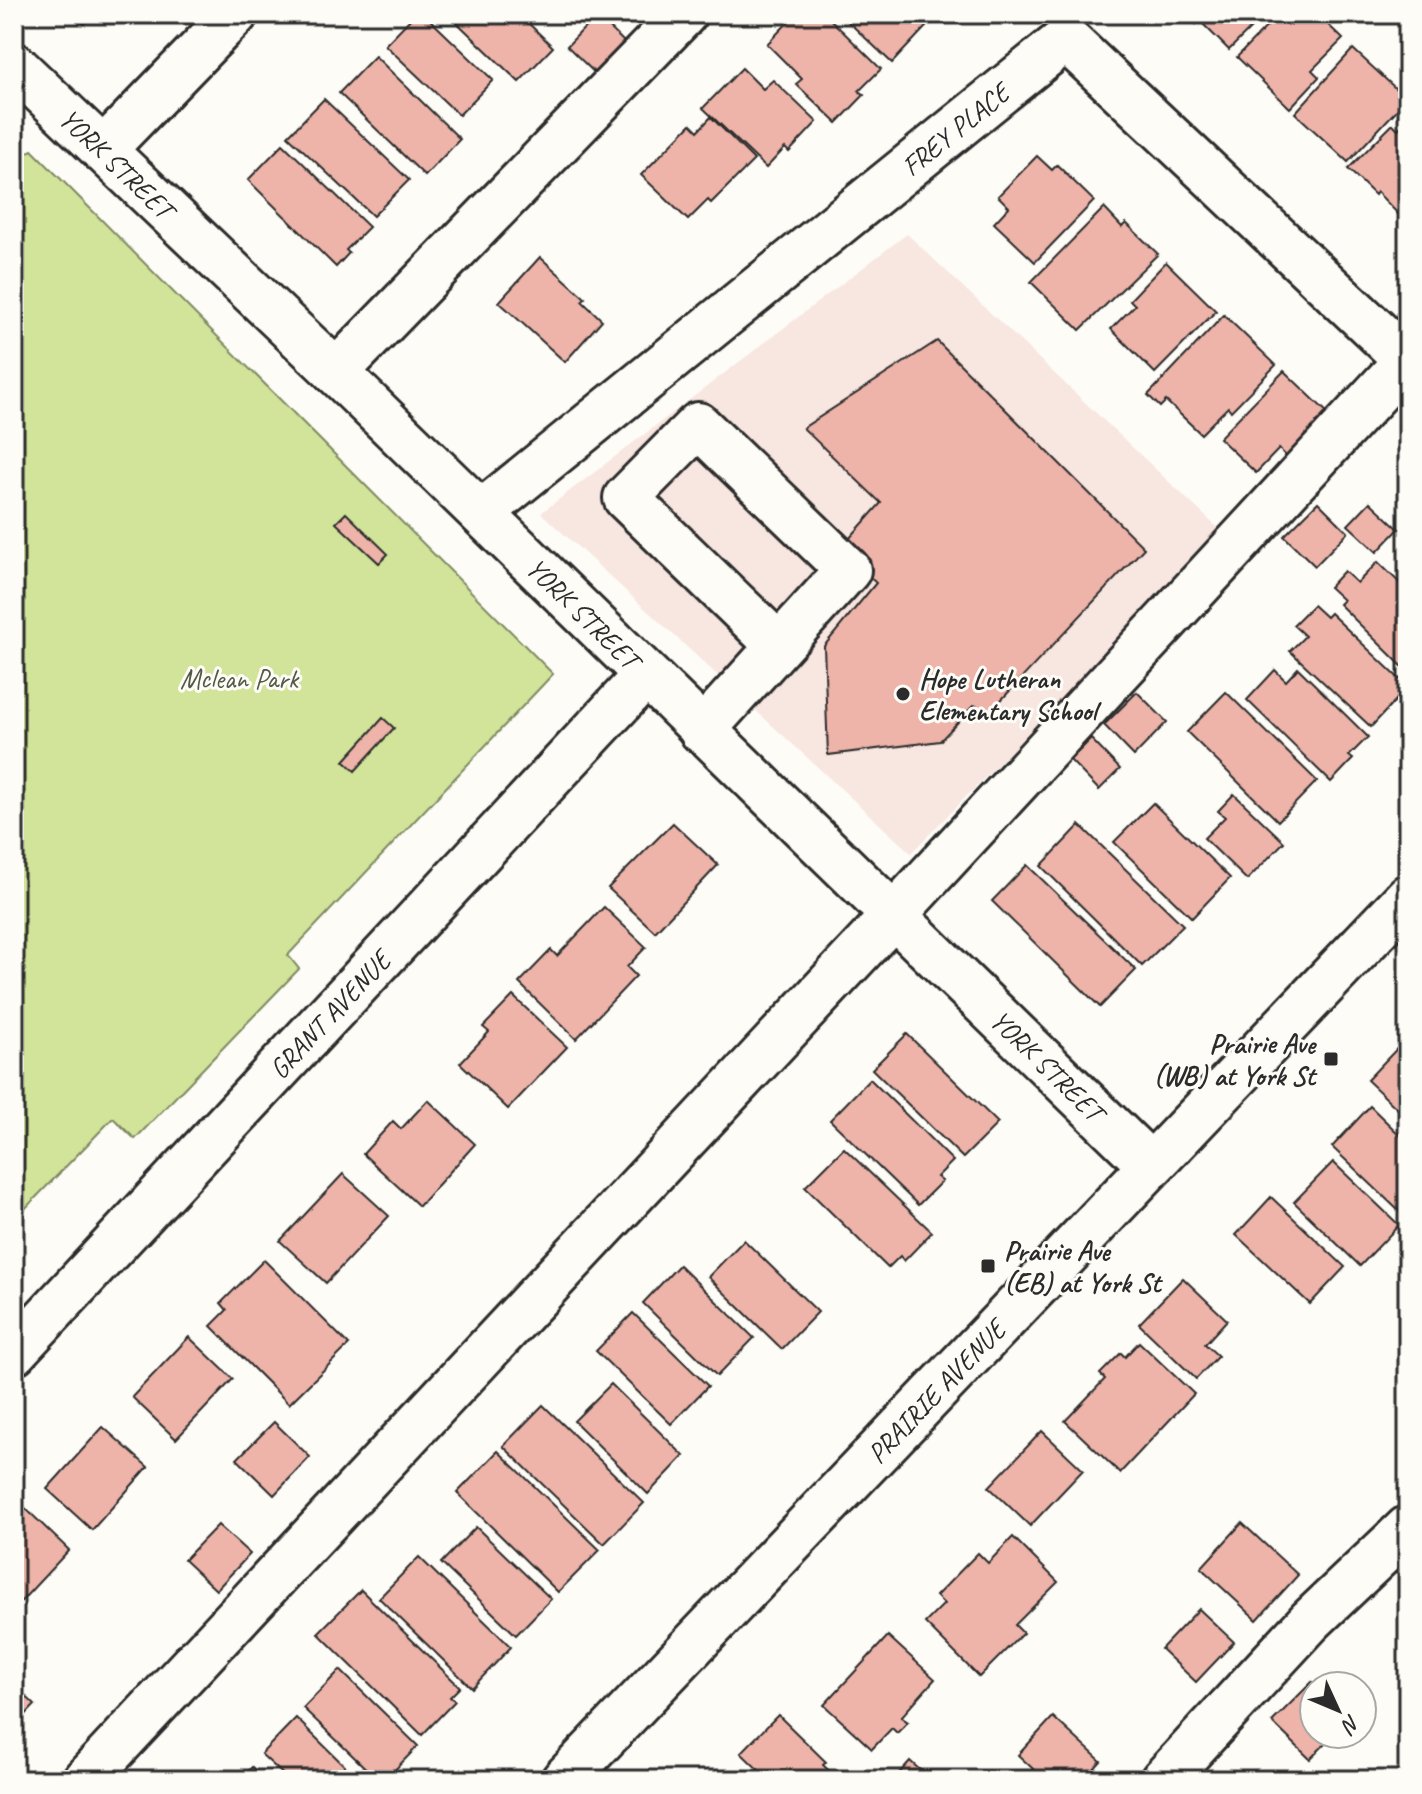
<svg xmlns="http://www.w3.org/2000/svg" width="1422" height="1794" viewBox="0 0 1422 1794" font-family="Caveat,sans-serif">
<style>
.built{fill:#f8e6e0}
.green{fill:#d1e499;stroke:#7e8862;stroke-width:2}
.building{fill:#eeb4a9;stroke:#2b2b2b;stroke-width:2}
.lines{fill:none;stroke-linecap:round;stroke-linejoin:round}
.minor-casing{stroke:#2b2b2b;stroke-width:50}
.major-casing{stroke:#2b2b2b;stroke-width:50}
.minor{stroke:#fdfcf7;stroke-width:44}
.major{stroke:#fdfcf7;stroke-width:44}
.poi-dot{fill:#2b2b2b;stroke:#fdfcf7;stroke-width:3}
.labels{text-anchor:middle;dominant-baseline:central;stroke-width:6;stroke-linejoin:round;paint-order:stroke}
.street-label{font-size:28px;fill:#2b2b2b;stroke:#fdfcf7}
.park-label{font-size:28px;fill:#545946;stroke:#fdfcf7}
.poi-label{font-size:28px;font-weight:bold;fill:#2b2b2b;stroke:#fdfcf7;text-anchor:start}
</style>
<rect width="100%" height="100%" fill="#fdfcf7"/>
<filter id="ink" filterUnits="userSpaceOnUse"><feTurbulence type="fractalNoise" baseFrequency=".0125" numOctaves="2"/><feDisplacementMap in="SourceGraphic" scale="16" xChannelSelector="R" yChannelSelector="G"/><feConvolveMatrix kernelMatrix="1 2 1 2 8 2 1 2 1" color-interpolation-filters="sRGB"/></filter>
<g filter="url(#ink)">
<polygon class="built" points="907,234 1224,534 911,853 541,513"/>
<polygon class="green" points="32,150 553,674 288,955 299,969 135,1139 113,1118 14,1220 14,159"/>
<g class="building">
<polygon points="74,14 93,14 84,24"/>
<polygon points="415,14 424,14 493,80 459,115 385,45"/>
<polygon points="448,14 519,14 553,47 519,82"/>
<polygon points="796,14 825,14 881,69 859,91 864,95 837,123 796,84 802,79 767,44"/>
<polygon points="840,14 938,14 892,63"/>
<polygon points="1186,14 1265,14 1229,50 1199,20 1196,24"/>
<polygon points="1279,14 1317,14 1343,39 1312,70 1319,77 1290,108 1237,57"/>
<polygon points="597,15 631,49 601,79 567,46"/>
<polygon points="1353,49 1407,99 1348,162 1295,113"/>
<polygon points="375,56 460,139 425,176 339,93"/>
<polygon points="742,68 763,89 773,80 817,122 789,152 785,148 766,168 703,108"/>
<polygon points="324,99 409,180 373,216 288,136"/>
<polygon points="711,117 754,160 711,203 708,200 688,220 641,175 691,124 698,131"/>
<polygon points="1408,119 1408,212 1402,218 1377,192 1375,195 1348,169 1393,124 1398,129"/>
<polygon points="283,144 369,227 346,250 349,253 336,267 248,180"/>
<polygon points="1037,156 1052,170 1057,165 1094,201 1035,262 994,223 1009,207 998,196"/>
<polygon points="1104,208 1122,227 1126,223 1158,254 1080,330 1031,282"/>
<polygon points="540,257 585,298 582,301 602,320 565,362 499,302"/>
<polygon points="1166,262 1216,311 1155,373 1111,329 1135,305 1130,300"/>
<polygon points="1224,315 1276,365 1231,411 1228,407 1201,434 1166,401 1160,407 1148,395"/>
<polygon points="937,341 1144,548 989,713 974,705 940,741 828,755 824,646 876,583 840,549 881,503 803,428"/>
<polygon points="1284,371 1332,417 1290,460 1279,449 1256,473 1219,438"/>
<polygon points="1318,502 1348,532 1315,566 1284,536"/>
<polygon points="1370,502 1399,529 1377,552 1348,525"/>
<polygon points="346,513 388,554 379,563 336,523"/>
<polygon points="1378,562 1408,591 1408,672 1339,604 1343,600 1329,587 1344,571 1357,583"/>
<polygon points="1313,605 1326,617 1330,613 1408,687 1371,727 1290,651 1305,636 1293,625"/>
<polygon points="1298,668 1368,737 1349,756 1353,759 1331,782 1247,700 1275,670 1286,681"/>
<polygon points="1137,692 1167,722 1134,756 1104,725"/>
<polygon points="1226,692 1317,781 1278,821 1187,732"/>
<polygon points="383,718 394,728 355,771 344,761"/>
<polygon points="1091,739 1120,769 1099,790 1070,760"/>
<polygon points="1234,794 1284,842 1247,880 1204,838 1225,817 1218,811"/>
<polygon points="1153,803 1230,878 1192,918 1114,842"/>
<polygon points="673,823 718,865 655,932 608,888"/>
<polygon points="1080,825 1183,925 1142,966 1041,866"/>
<polygon points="1027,865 1136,970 1100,1007 992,901"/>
<polygon points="604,907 646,947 627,967 636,976 576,1039 519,983 551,950 557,956"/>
<polygon points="513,996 567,1047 508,1109 460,1063 489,1032 483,1027"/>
<polygon points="907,1034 998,1123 963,1158 872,1069"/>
<polygon points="1408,1037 1408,1119 1367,1080"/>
<polygon points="870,1079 953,1161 937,1177 942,1181 918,1205 830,1120"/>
<polygon points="428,1100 475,1144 419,1206 363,1154 393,1121 401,1129"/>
<polygon points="1370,1106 1408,1143 1408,1205 1401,1213 1332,1147"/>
<polygon points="844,1148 932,1232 904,1261 900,1256 888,1268 805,1187"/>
<polygon points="1333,1162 1399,1225 1360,1266 1294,1202"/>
<polygon points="343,1174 389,1216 326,1283 280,1241"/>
<polygon points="1271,1197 1345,1267 1310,1304 1236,1235"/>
<polygon points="744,1240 818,1312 782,1349 708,1277"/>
<polygon points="264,1260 349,1345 289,1404 211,1326 227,1310 221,1303"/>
<polygon points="679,1265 754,1338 717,1376 643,1303"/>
<polygon points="1183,1278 1227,1320 1205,1344 1218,1356 1196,1379 1139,1324"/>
<polygon points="633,1313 708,1386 671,1424 596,1351"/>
<polygon points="189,1337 233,1379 176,1439 132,1397"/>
<polygon points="1139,1342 1194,1394 1120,1473 1065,1421 1105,1379 1100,1374 1121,1353 1125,1357"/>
<polygon points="611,1384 684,1456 648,1494 574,1421"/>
<polygon points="543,1405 644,1503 604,1544 503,1446"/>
<polygon points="274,1422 310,1457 274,1495 237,1459"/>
<polygon points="103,1427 148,1467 92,1530 47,1489"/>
<polygon points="1042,1431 1083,1470 1030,1526 989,1487"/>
<polygon points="498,1451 600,1550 558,1592 457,1493"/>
<polygon points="22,1505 69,1550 14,1609 14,1514"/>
<polygon points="1242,1523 1298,1575 1257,1620 1201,1568"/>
<polygon points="218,1525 250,1554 216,1590 184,1560"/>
<polygon points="476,1527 551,1599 516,1635 441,1563"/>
<polygon points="1013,1537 1058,1582 1015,1625 1023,1633 979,1677 925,1623 944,1604 936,1596 978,1553 988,1563"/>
<polygon points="419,1557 511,1647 472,1688 379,1598"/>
<polygon points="361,1590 460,1687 450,1697 455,1701 422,1735 318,1633"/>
<polygon points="1199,1609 1234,1642 1196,1682 1161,1649"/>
<polygon points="888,1636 935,1679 901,1717 908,1722 897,1733 892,1728 872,1749 824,1705"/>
<polygon points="340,1670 418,1746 385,1780 378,1780 303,1708"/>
<polygon points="1312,1682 1316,1686 1314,1734 1335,1734 1310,1759 1272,1722"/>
<polygon points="14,1685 35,1705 14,1727"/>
<polygon points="778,1715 826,1762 823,1765 839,1780 769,1780 741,1753"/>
<polygon points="1053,1717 1101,1761 1084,1780 1045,1780 1018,1755"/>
<polygon points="296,1718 359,1780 289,1780 261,1754"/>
<polygon points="910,1761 931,1780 893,1780"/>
<polygon points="252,1767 265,1780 239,1780"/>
</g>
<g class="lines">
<g class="minor-casing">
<g id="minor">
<path id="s1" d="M 14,65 L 336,372 L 1150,1165"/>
<polyline points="103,150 235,14"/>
<polyline points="336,372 684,14"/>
<path id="s2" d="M 481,513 L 1066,39 L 1407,360"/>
<polyline points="702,731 848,570 698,425 626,498 779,646"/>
<path id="s3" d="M 14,1352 L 646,675"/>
<polyline points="85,1780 893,916 1408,359"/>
<polyline points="1163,1780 1310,1621 1408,1528"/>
</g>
</g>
<g class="major-casing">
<g id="major">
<path id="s4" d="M 564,1780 L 1408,897"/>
</g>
</g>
<use href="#minor" class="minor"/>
<use href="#major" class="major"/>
</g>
</g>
<g class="poi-dot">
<circle cx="903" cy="694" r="8"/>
<rect x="1323" y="1051" width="16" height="16" rx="4"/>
<rect x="980" y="1258" width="16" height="16" rx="4"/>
</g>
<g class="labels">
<g class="street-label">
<text stroke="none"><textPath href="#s2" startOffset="610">FREY PLACE</textPath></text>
<text stroke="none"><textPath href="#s1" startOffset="142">YORK STREET</textPath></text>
<text stroke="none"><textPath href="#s1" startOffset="790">YORK STREET</textPath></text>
<text stroke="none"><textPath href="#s3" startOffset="462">GRANT AVENUE</textPath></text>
<text stroke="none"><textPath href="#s1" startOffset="1438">YORK STREET</textPath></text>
<text stroke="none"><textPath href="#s4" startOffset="538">PRAIRIE AVENUE</textPath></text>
</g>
<g class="park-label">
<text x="239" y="678">Mclean Park</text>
</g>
<g class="poi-label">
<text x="919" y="678">Hope Lutheran<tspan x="919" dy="32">Elementary School</tspan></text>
<text x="1315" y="1043" text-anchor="end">Prairie Ave<tspan x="1315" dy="32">(WB) at York St</tspan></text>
<text x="1004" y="1250">Prairie Ave<tspan x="1004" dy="32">(EB) at York St</tspan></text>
</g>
</g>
<rect width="1422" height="1794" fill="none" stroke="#fdfcf7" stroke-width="48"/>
<rect x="24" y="24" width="1374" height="1746" fill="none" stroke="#2b2b2b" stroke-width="3" filter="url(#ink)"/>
<g transform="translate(1338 1710) rotate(134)"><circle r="38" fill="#fdfcf7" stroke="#a9a8a5" stroke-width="2"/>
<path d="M0-6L14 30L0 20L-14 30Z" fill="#2b2b2b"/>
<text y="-12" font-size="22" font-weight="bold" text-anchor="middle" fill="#2b2b2b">N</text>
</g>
</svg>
